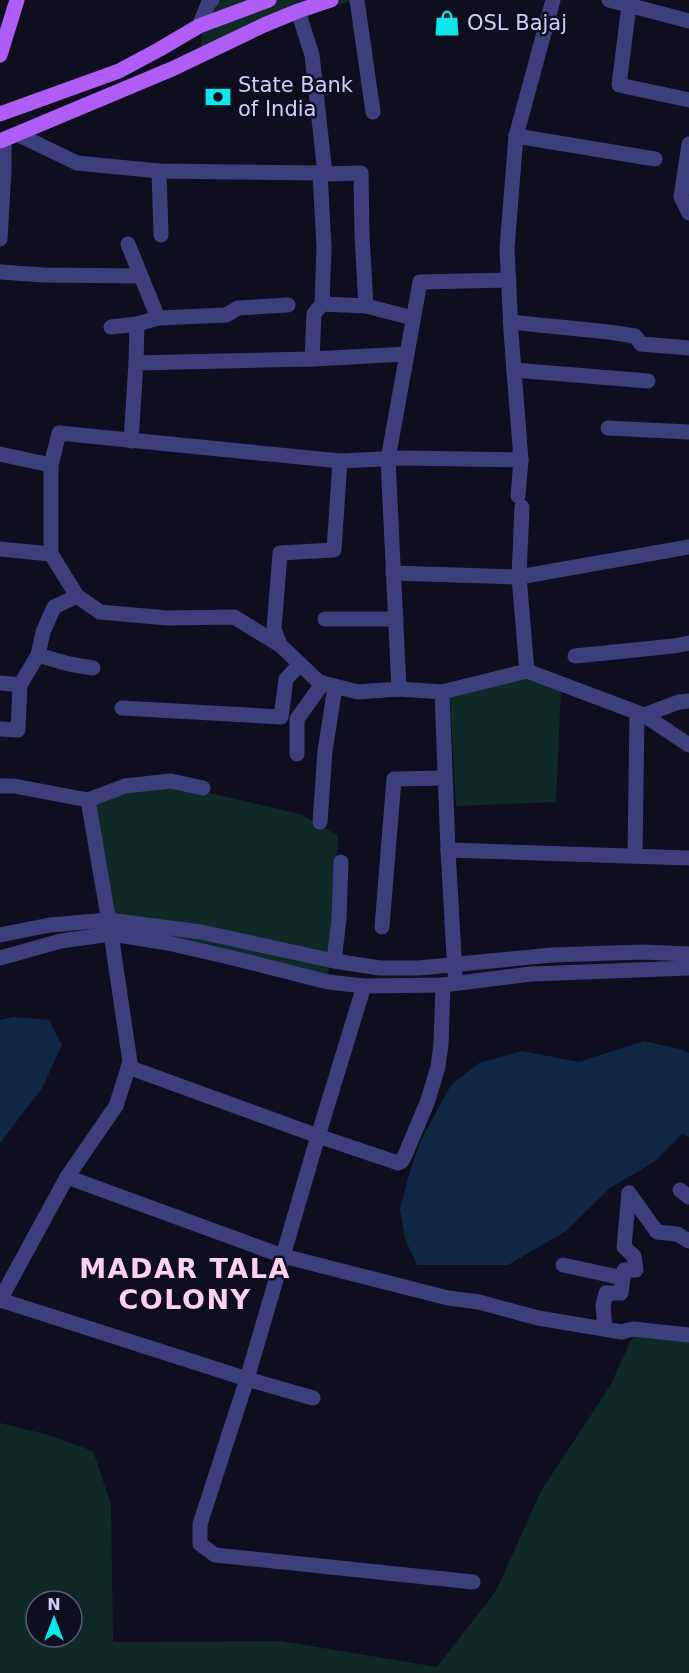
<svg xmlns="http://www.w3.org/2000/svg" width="689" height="1673" viewBox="0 0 689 1673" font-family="'DejaVu Sans',sans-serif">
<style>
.green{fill:#112926;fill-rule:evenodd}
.water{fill:#0f2742}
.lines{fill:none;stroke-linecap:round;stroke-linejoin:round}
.minor{stroke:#3c3f7c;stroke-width:15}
.major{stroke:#af5df6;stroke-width:15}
.labels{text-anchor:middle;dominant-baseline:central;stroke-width:5;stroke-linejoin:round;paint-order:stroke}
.poi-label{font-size:21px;fill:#d0cffc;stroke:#0f0e1f;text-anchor:start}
.district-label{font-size:27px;font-weight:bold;letter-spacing:1.5px;fill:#fcd1f0;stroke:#0f0e1f}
</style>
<rect width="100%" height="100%" fill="#0f0e1f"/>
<g class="green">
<polygon points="216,0 356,0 337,5 200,55 202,28"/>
<polygon points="528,674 561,688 556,802 456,806 450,694"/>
<polygon points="170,784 300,814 338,836 330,964 324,989 229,964 118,940 94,801 128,791"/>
<path d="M 689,1330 L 689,1673 L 0,1673 L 0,1423 L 45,1434 L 93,1451 L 111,1504 L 113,1642 L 281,1641 L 437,1667 L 496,1591 L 541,1491 L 610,1386 L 634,1334 ZM 36,1601 L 72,1601 L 72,1637 L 36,1637 Z"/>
</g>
<g class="water">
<polygon points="13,1017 49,1020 62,1045 42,1088 0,1143 0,1020"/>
<polygon points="644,1041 683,1050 689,1053 689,1137 682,1134 654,1162 610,1188 566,1231 508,1265 417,1265 405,1239 400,1209 408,1178 420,1142 451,1085 479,1063 522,1051 579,1062"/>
</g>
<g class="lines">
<g class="minor">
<polyline points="357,0 373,112"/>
<polyline points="609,0 689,21"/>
<polyline points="629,5 619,85 689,100"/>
<polyline points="298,11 312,55 325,174"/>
<polyline points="199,26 208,4 212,0"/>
<polyline points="17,134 77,163 159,171 320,173 325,174 361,173 362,236 366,306 413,318"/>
<polyline points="516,136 655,159"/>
<polyline points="689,144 681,197 689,213"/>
<polyline points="159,171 161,235"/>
<polyline points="0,239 4,170 4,140"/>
<polyline points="128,244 158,318"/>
<polyline points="0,272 44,275 140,276"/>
<polyline points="322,304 366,306"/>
<polyline points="510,322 609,332 635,336 641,344 689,348"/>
<polyline points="111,327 137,324 158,318 226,315 238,308 288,305"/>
<polyline points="312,359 314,314 322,304 324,247 320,173"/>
<polyline points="136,363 137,324"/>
<polyline points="514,370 648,381"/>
<polyline points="608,428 689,432"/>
<polyline points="131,441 136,363 312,359 407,354"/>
<polyline points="0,454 51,465"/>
<polyline points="521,460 403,458 340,461 59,433 51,465 51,554 77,596 100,612 167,618 234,617 280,645 319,682 358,692 399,689 442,692 527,671 644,715 689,745"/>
<polyline points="518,496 521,460 511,332 507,248 516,136 553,0"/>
<polyline points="522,507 519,577 527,671"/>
<polyline points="0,549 51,554"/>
<polyline points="393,573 519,577 689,547"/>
<polyline points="325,619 396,619"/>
<polyline points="280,645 274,629 280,553 334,550 340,461"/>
<polyline points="38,655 69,664 93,668"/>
<polyline points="575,656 674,646 689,643"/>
<polyline points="0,683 20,685"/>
<polyline points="399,689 388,459 420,282 509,280"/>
<polyline points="442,692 448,850 455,973"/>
<polyline points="122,708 281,717 286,679 300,664"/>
<polyline points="644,715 679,702 689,701"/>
<polyline points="0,729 18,730 20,685 38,655 43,632 54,607 77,596"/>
<polyline points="297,754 297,719 323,683"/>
<polyline points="0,786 14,786 88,800 111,934 130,1062 116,1106 67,1177 0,1300"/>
<polyline points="88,800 125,786 171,781 203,788"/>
<polyline points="320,822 325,751 335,687"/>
<polyline points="448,850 689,858"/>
<polyline points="635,856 637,713"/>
<polyline points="382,927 394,779 445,778"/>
<polyline points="0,935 50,925 108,920 201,932 334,961 380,968 419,968 552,955 643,952 689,954"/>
<polyline points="0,958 61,941 111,934 168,943 233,958 328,982 364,986 443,985 531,974 689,968"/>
<polyline points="334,961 339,919 341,862"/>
<polyline points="364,986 318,1136 247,1379 200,1524 200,1544 215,1555 473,1582"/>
<polyline points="128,1067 318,1136 398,1163 402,1161 405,1155 427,1103 438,1067 441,1044 443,985"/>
<polyline points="67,1177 283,1256 448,1298 479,1302 538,1318 622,1332 633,1329 689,1335"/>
<polyline points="680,1190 689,1197"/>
<polyline points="629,1193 657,1232 677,1234 689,1241"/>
<polyline points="563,1265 623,1278"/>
<polyline points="0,1300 247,1379 313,1398"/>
<polyline points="605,1329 603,1306 606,1293 621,1293 624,1270 636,1270 634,1256 624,1247 629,1193"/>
</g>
<g class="major">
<polyline points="0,55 17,0"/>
<polyline points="0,114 119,71 160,49 199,26 269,0"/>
<polyline points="0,141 172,69 264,25 298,11 331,0"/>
</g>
</g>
<defs>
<g id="shop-bare" transform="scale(2.07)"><path d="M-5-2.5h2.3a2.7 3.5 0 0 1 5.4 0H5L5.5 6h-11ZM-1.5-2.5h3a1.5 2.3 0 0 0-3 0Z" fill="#0de7ea" stroke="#0f0e1f" stroke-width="2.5" paint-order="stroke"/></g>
<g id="bank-bare" transform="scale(2.07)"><path d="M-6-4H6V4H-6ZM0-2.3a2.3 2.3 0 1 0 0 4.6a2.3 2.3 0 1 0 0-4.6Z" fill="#0de7ea" stroke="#0f0e1f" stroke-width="2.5" paint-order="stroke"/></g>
</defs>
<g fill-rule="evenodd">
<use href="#shop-bare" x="447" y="23"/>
<use href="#bank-bare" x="218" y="97"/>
</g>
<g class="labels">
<g class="poi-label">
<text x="467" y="23">OSL Bajaj</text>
<text x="238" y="85">State Bank<tspan x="238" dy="24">of India</tspan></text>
</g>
<g class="district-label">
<text x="185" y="1268">MADAR TALA<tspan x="185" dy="31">COLONY</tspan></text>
</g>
</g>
<g transform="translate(54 1619)"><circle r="28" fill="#0f0e1f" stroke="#5c5b77" stroke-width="1.5"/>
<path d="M0-4.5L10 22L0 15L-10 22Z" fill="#0de7ea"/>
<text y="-9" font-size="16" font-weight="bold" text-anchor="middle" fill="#d0cffc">N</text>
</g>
</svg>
